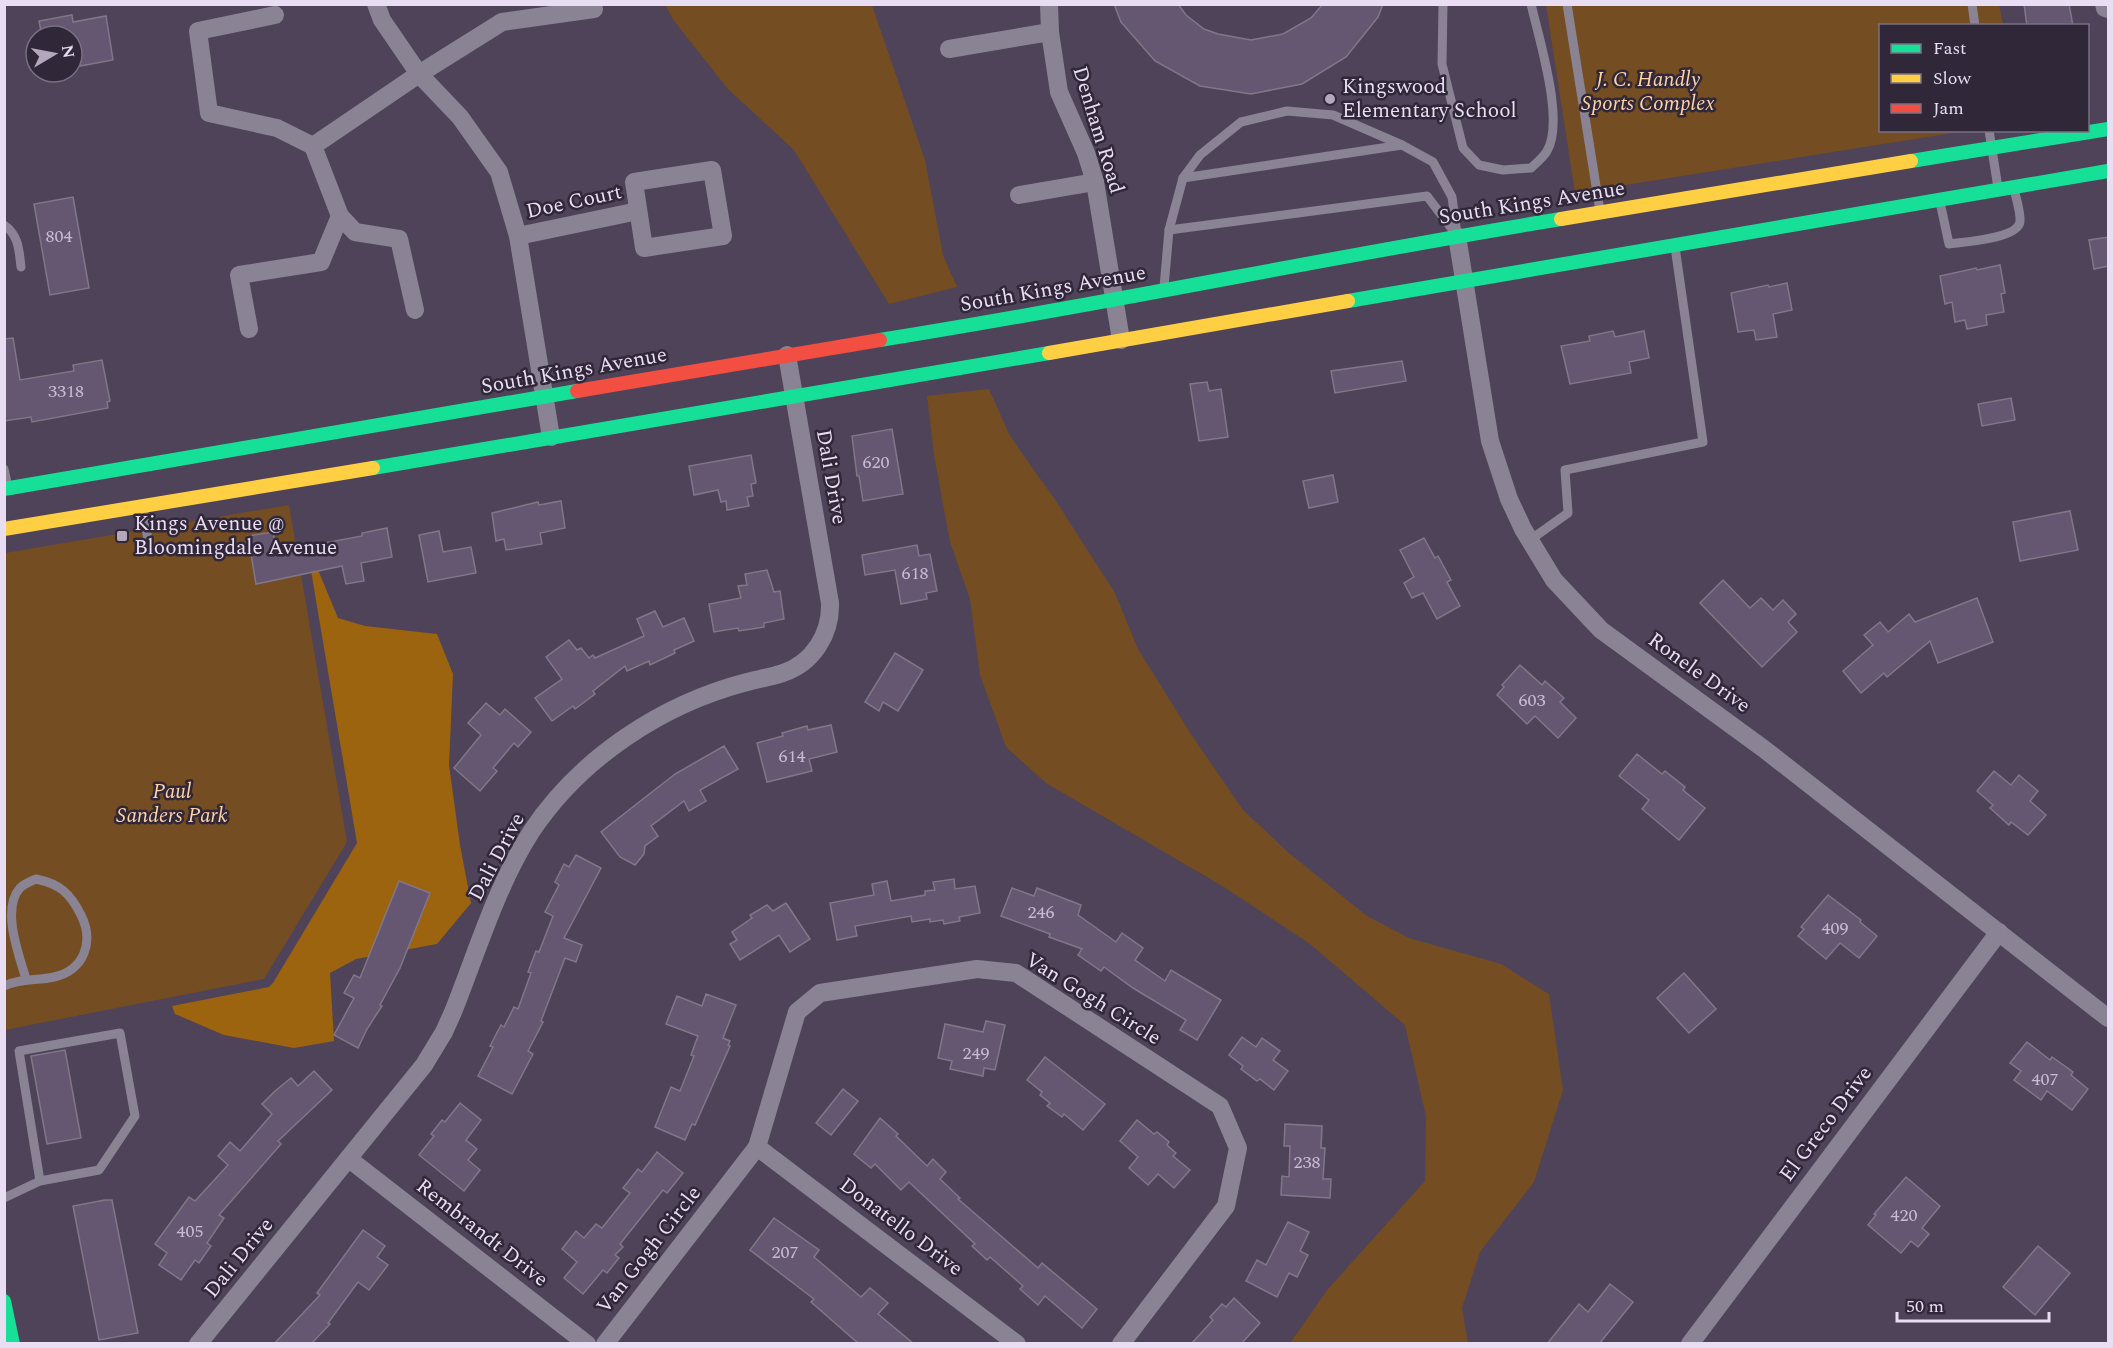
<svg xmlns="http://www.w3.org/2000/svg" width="2113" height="1348" viewBox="0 0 2113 1348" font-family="Spectral,serif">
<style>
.green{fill:#744d23}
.forest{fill:#9d6410}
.building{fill:#655671;stroke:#807788;stroke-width:1.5}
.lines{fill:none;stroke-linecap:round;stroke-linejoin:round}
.lane{stroke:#8a8393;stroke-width:9}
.street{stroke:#8a8393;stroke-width:18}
.fast{stroke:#16e098;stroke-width:14}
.slow{stroke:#ffcf43;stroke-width:14}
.jam{stroke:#f24e42;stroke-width:14}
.poi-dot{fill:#b3a7bd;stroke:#302738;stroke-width:2}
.labels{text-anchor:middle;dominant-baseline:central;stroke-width:5;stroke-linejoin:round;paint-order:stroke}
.number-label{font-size:18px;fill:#c8bbd3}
.park-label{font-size:21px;font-style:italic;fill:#fdd3a7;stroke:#302738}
.poi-label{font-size:21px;fill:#e9ddf4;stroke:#302738;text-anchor:start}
.street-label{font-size:21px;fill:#e9ddf4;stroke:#302738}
</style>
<rect width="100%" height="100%" fill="#4e4358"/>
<g class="green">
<polygon points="1999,4 2003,25 1880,26 1880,130 1965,131 1575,193 1546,5"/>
<polygon points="665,5 872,5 925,160 943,255 957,287 889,304 794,150 728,89 674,21"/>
<polygon points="989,389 1010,436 1056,501 1115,593 1138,649 1191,734 1243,810 1289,853 1367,916 1409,938 1501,964 1549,994 1563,1090 1534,1182 1480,1252 1462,1308 1468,1343 1290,1343 1328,1289 1425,1181 1426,1116 1405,1025 1310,944 1224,887 1046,783 1006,747 980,675 970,599 950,542 934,455 927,396"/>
<polygon points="289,505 347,842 264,979 5,1030 5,553"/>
</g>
<polygon class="forest" points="306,541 338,618 365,626 437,634 453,674 449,765 460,845 471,903 437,944 356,959 330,973 334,1041 294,1048 224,1035 175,1014 172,1006 269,987 273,983 357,843"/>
<g class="building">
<polygon points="1114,4 1178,4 1186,15 1204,29 1218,34 1251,40 1283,34 1311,18 1323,4 1383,4 1378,17 1346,57 1302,84 1251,94 1200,86 1155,61 1121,22"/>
<polygon points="2024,4 2069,4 2073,26 2027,26"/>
<polygon points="72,15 73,22 106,16 113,60 80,66 79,58 72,60 72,36 42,36 39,21"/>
<polygon points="73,197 89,288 50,295 34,204"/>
<polygon points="2109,237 2109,266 2094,269 2089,240"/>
<polygon points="2000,265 2005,293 2001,294 2004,312 1986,315 1987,325 1967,329 1965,320 1955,322 1952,302 1945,304 1940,276 1976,268 1977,270"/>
<polygon points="1787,283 1792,310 1773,314 1777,337 1756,340 1754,330 1738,332 1731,293 1768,285 1769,287"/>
<polygon points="1613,331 1615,337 1644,331 1649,358 1629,362 1631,373 1570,384 1561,346 1590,341 1589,336"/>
<polygon points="13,338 20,380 74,371 73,365 102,360 110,401 107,402 108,408 32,422 31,417 4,421 4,339"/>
<polygon points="1402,361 1406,381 1335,393 1331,371"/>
<polygon points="1207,382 1209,391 1221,389 1228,437 1199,441 1190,384"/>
<polygon points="2011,398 2015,420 1982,426 1978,404"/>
<polygon points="892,429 903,494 863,501 859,476 857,476 852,436"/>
<polygon points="751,455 756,483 751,484 753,496 747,497 749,506 727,510 726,501 721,502 718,490 694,495 689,466"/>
<polygon points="1333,475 1338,502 1309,508 1303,481"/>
<polygon points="561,501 565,528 540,533 542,544 506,550 504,539 496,541 492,513 538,502 539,505"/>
<polygon points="2070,511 2078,550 2020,561 2013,522"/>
<polygon points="387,528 392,557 361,563 364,581 346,584 342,566 256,584 248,536 273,532 277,552 362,536 362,533"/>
<polygon points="439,531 443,552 471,547 476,573 428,582 419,535"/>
<polygon points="1424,538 1435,558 1438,556 1451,580 1447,582 1460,606 1437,619 1423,593 1412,598 1404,583 1414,577 1400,550"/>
<polygon points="917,545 919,556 930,554 937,591 926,593 927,599 901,604 895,570 865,575 862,555"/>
<polygon points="767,570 774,592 780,591 784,619 764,623 764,627 739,631 738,628 714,632 709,604 741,598 738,586 747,585 745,574"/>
<polygon points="1723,580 1750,608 1761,598 1773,610 1783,600 1796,614 1788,622 1797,632 1762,667 1700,603"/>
<polygon points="1977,598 1993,642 1938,663 1930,641 1887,677 1884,673 1861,693 1843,671 1873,645 1864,635 1880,622 1888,632 1909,614 1915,622"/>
<polygon points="655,611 663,627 684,618 694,641 674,650 675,653 650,665 649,661 627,671 625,666 593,691 595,694 575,709 573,706 552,721 535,698 562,679 546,657 569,640 577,650 581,648 589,658 593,655 595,658 644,636 637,619"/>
<polygon points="895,653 923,670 898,711 883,702 879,711 865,702"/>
<polygon points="1520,665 1542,685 1545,681 1564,698 1560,702 1576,718 1558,738 1535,716 1527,724 1497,695 1504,687 1502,685"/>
<polygon points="486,703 500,715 505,709 531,732 518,747 514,743 493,768 497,771 480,791 454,768 481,735 468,723"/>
<polygon points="831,725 837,752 809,759 812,771 767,782 757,743 783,736 782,733 807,726 808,730"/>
<polygon points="724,746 738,769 700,790 706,801 689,811 684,801 651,826 658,836 645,846 644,854 635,865 620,857 601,832 675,774"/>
<polygon points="1637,754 1662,774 1665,771 1685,787 1683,790 1705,808 1679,840 1642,809 1649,800 1619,776"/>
<polygon points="1994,771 2011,785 2019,775 2038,791 2030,801 2046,815 2028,835 2011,822 2009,825 1990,808 1993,805 1977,791"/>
<polygon points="576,855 601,868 564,938 582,945 576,962 565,958 541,1021 543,1022 528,1051 533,1054 512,1094 478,1076 493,1047 490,1046 501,1025 504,1027 514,1007 518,1009 531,973 528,972 536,951 539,952 553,916 545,912 559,885 555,882 564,864 569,867"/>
<polygon points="954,879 955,889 975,886 980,913 959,917 960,921 944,924 943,920 930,922 930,919 912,922 911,916 855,926 857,936 837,940 830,903 874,895 872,884 887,881 891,901 925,895 925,891 935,890 933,882"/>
<polygon points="399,881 430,893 400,968 380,1005 382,1006 367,1029 358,1048 334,1035 354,998 344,993 354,975 360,978"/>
<polygon points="1012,888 1034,896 1037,888 1081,905 1078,915 1116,942 1122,933 1143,948 1135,960 1165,981 1171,970 1221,1000 1197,1040 1180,1030 1186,1020 1133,988 1104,967 1101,971 1078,955 1082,949 1049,937 1050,934 1001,916"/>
<polygon points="1828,895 1861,920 1860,922 1877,936 1859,958 1840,943 1826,959 1798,936 1804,929 1801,927"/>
<polygon points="786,903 810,939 790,952 779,935 740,960 730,944 737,940 732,932 752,918 750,915 767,905 773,911"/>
<polygon points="1684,973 1716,1009 1689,1033 1657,998"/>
<polygon points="706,994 736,1005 723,1038 730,1041 728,1045 730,1046 695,1125 692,1124 685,1140 655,1127 671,1087 680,1091 694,1056 691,1055 698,1036 666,1024 677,996 702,1006"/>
<polygon points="986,1021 1005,1025 995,1070 984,1068 983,1076 950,1069 952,1061 938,1058 945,1024 983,1032"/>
<polygon points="1242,1037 1256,1047 1262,1038 1280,1051 1273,1060 1288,1071 1274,1090 1260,1079 1257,1081 1241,1069 1243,1066 1229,1055"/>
<polygon points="2027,1042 2050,1060 2052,1057 2073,1072 2071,1075 2088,1089 2072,1110 2047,1091 2041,1100 2014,1080 2021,1071 2010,1063"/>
<polygon points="65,1050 81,1138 47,1144 31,1056"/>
<polygon points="1045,1057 1105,1104 1083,1130 1064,1114 1062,1117 1047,1106 1050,1103 1040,1095 1042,1092 1027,1080"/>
<polygon points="314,1071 332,1090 278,1141 281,1144 219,1215 224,1218 207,1243 211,1246 199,1263 195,1260 181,1280 159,1265 167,1253 155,1244 189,1197 195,1201 228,1165 218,1156 230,1142 240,1151 272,1114 262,1104 275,1091 291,1078 298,1086"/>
<polygon points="843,1089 858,1101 831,1135 816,1123"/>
<polygon points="460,1103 481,1120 466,1140 477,1149 468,1160 480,1170 464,1191 419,1155 434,1136 431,1134 442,1120 445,1122"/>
<polygon points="880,1118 898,1134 896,1136 927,1166 933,1159 946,1172 940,1179 960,1198 958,1199 1038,1268 1042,1263 1097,1309 1082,1328 1045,1296 1038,1305 1020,1289 1023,1286 990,1257 987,1260 972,1246 975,1244 909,1182 901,1190 875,1164 871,1168 854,1154"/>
<polygon points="1137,1120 1154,1134 1157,1132 1169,1142 1167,1145 1176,1153 1173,1156 1190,1170 1174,1188 1158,1174 1148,1185 1129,1168 1138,1157 1120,1141"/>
<polygon points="1285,1124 1322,1126 1321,1148 1325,1148 1323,1179 1331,1179 1330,1198 1281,1195 1282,1176 1289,1177 1290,1146 1284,1146"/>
<polygon points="657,1152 683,1173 667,1193 663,1190 620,1244 623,1247 615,1255 619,1258 607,1273 603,1270 583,1294 564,1278 577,1262 562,1249 576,1231 584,1238 596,1224 602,1228 630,1193 623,1188 638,1169 642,1172"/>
<polygon points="1906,1177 1940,1206 1922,1228 1929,1234 1918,1247 1911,1241 1901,1253 1868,1225 1876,1215 1874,1214"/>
<polygon points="105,1200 112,1200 138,1333 99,1340 73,1206"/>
<polygon points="774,1218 819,1250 814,1257 861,1297 870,1288 888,1303 878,1314 914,1344 859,1344 811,1302 814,1299 750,1250"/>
<polygon points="1288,1222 1309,1232 1300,1251 1308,1255 1297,1277 1289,1273 1277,1297 1246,1281 1257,1260 1266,1265"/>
<polygon points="363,1230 385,1246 377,1257 388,1265 369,1290 358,1282 328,1323 330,1324 311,1344 274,1344 320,1295 317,1293"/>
<polygon points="2038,1246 2070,1273 2035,1315 2003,1287"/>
<polygon points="1610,1284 1633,1302 1599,1344 1547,1344 1579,1304 1588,1312"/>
<polygon points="1234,1298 1260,1323 1241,1344 1191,1344 1213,1320 1210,1317 1222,1304 1226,1307"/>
</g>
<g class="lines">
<g class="lane">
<path d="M 1443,4 L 1442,64 L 1463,148 L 1479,165 L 1503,170 L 1531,168 C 1536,163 1543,158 1547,151 C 1565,121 1539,39 1531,4"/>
<polyline points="1567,4 1600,211"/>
<polyline points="1972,4 1975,26"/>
<polyline points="1989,130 1998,188"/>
<polyline points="1183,178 1200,155 1241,122 1287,111 1333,115 1402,145"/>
<path d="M 1940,202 L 1949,244 C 1963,242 2017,239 2020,222 C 2021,213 2016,198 2014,189"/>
<path d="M 4,225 C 19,235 19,251 21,267"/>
<polyline points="1169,230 1427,196 1455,233"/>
<polyline points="1164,287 1169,230 1183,178 1402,145 1433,162 1452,197 1457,234"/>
<polyline points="4,469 8,487"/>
<polyline points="143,509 148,540"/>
<polyline points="1530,540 1568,513 1565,470 1703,442 1675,247"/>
<path d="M 4,986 C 21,978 37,981 54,977 C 85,970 94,941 81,915 C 70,893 60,884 36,879 C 31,881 24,884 20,888 C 1,909 19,955 26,979"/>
<polyline points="4,1198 40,1181 99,1170 135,1116 120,1033 19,1051 40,1181"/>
</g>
<g class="street">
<polyline points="376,4 382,20 419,74 460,117 499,172 518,236 551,437"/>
<polyline points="1049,4 1050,32 1059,92 1086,153 1095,182 1121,340"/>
<polyline points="2104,4 2105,8 2108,9"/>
<polyline points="275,15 198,31 209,113 277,128 313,146"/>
<polyline points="949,49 1050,32"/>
<polyline points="313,146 419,74 502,22 594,9"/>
<polyline points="313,146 340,216 355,232 399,239 415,310"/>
<polygon points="712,170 723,236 644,248 634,182"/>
<polyline points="1019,195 1095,182"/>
<polyline points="518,236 638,211"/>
<polyline points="1457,236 1490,441 1509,499 1523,529 1554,580 1601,630 1764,749 2108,1018"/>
<polyline points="249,329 239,275 321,262 340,216"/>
<polyline points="757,1147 1017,1344"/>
<polyline points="349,1159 587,1344"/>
<path d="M 198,1344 L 424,1065 L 444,1032 L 453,1012 C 477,952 496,887 531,832 C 580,758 662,704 747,682 C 759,679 771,677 783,673 C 813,663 831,634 830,603 L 787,355"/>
<polyline points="605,1344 757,1147 797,1012 820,993 977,969 1016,973 1220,1106 1238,1148 1226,1206 1121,1344"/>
<polyline points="1690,1344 1999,932"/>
</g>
<g class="fast">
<polyline points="1911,161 2108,129"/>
<polyline points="1348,301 2108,171"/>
<path d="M 880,340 C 1108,304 1333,256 1561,219"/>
<polyline points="373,468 1049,353"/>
<polyline points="4,489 577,391"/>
<polyline points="4,1301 13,1344"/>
</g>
<g class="slow">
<polyline points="1561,219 1911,161"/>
<polyline points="1049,353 1348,301"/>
<polyline points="4,529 373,468"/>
</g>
<polyline class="jam" points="577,391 880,340"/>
</g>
<g class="poi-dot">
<circle cx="1330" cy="99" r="6"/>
<rect x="116" y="530" width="12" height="12" rx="3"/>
</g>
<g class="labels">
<g class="number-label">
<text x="59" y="236">804</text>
<text x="66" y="391">3318</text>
<text x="876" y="462">620</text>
<text x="915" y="573">618</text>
<text x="1532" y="700">603</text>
<text x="792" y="756">614</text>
<text x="1041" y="912">246</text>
<text x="1835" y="928">409</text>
<text x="976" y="1053">249</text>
<text x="2045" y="1079">407</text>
<text x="1307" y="1162">238</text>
<text x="1904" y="1215">420</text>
<text x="190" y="1231">405</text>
<text x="785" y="1252">207</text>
</g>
<g class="park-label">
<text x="1648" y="80">J. C. Handly<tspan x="1648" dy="24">Sports Complex</tspan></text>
<text x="172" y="792">Paul<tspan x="172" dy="24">Sanders Park</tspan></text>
</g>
<g class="poi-label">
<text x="1342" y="87">Kingswood<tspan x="1342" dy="24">Elementary School</tspan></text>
<text x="134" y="524">Kings Avenue @<tspan x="134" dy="24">Bloomingdale Avenue</tspan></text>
</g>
<g class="street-label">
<text transform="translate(1098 130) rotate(73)">Denham Road</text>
<text transform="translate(574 202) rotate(-12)">Doe Court</text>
<text transform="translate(1532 203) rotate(-9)">South Kings Avenue</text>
<text transform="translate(1053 289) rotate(-10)">South Kings Avenue</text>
<text transform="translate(574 371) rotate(-10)">South Kings Avenue</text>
<text transform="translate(831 477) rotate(80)">Dali Drive</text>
<text transform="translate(1699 673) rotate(36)">Ronele Drive</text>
<text transform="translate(497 857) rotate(-62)">Dali Drive</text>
<text transform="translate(1093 999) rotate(32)">Van Gogh Circle</text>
<text transform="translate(1826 1124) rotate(-53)">El Greco Drive</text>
<text transform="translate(901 1227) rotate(37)">Donatello Drive</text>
<text transform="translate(482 1233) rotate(38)">Rembrandt Drive</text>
<text transform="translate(649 1250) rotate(-52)">Van Gogh Circle</text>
<text transform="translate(239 1258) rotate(-51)">Dali Drive</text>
</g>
</g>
<rect width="2113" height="1348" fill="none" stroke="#e9ddf4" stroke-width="12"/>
<rect x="1879" y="24" width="210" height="108" fill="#302738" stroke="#7a7083" stroke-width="1.5"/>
<rect x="1891" y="44" width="30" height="9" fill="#16e098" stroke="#7a7083" stroke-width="1.5"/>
<text x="1933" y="54" font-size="18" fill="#e9ddf4">Fast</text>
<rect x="1891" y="74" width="30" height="9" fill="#ffcf43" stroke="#7a7083" stroke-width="1.5"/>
<text x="1933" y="84" font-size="18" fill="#e9ddf4">Slow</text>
<rect x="1891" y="104" width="30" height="9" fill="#f24e42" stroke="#7a7083" stroke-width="1.5"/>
<text x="1933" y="114" font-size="18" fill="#e9ddf4">Jam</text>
<g transform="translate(54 54) rotate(80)"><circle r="28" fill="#302738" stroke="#7a7083" stroke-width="1.5"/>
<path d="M0-4.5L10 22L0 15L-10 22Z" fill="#b3a7bd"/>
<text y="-9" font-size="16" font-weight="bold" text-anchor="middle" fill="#e9ddf4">N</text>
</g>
<path d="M1897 1312v9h152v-9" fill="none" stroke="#e9ddf4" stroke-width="3"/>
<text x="1906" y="1312" font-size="18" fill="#e9ddf4" stroke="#302738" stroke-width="4.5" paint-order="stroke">50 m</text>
</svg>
